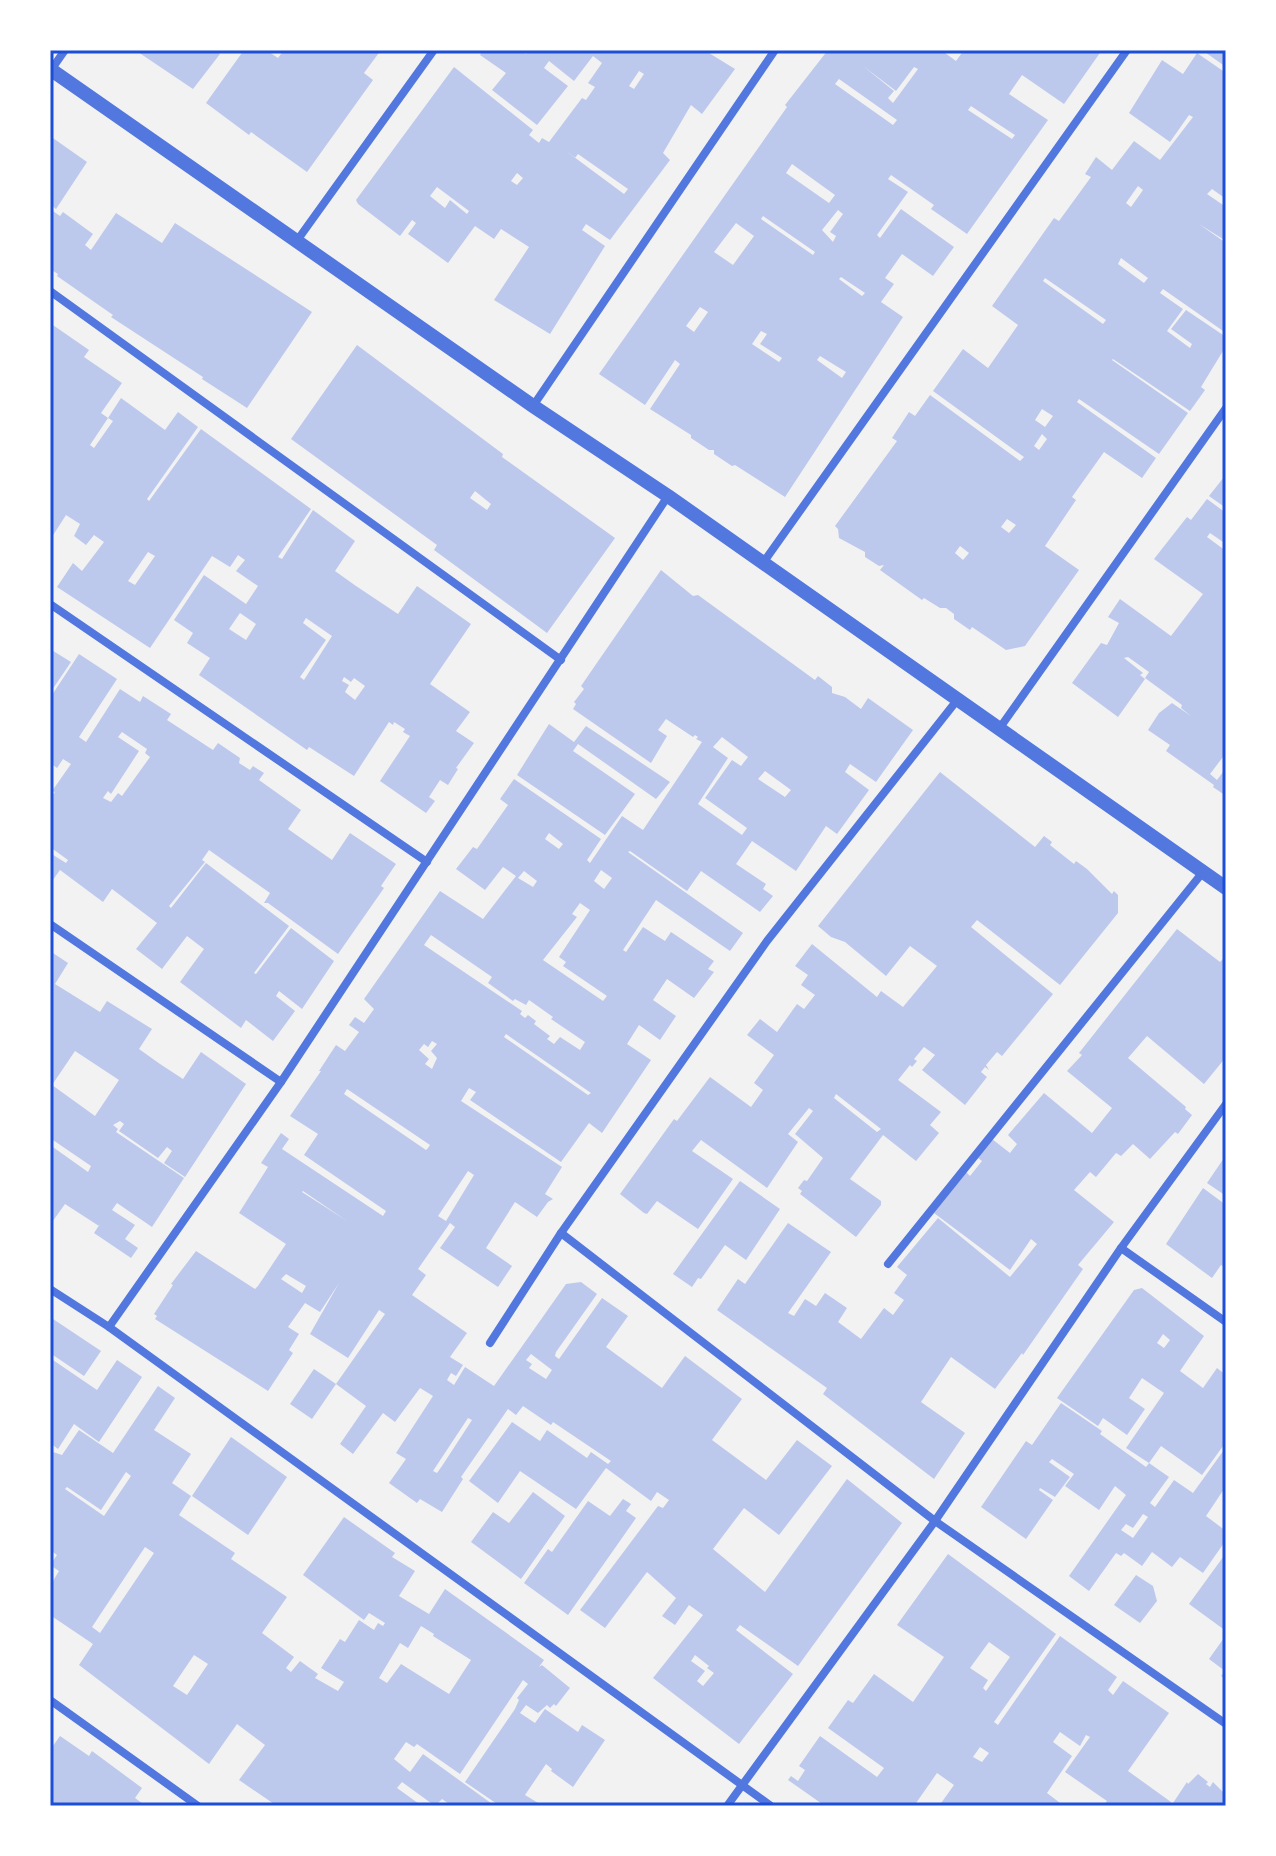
<svg xmlns="http://www.w3.org/2000/svg" width="1276" height="1856" viewBox="0 0 1276 1856" font-family="Montserrat,sans-serif">
<style>
.building{fill:#bdc9ec;fill-rule:evenodd}
.lines{fill:none;stroke-linecap:round;stroke-linejoin:round}
.minor{stroke:#5277de;stroke-width:8}
.tertiary{stroke:#5277de;stroke-width:14}
.neatline{fill:none;stroke:#1d4ed8;stroke-width:3}
</style>
<rect width="100%" height="100%" fill="#f2f2f2"/>
<g class="building">
<polygon points="135,50 214,50 220,54 193,89"/>
<polygon points="244,50 266,50 278,58 284,50 381,50 364,73 373,80 307,172 251,132 249,135 206,103"/>
<path d="M 483,50 L 521,50 L 526,54 L 528,50 L 711,50 L 709,53 L 735,69 L 702,114 L 691,105 L 663,153 L 670,160 L 610,240 L 586,224 L 582,230 L 605,246 L 550,334 L 494,300 L 529,247 L 501,229 L 494,239 L 475,226 L 448,263 L 408,234 L 416,223 L 412,220 L 400,236 L 358,204 L 356,200 L 454,67 L 533,130 L 529,135 L 539,143 L 542,138 L 549,142 L 582,98 L 586,100 L 595,87 L 588,83 L 602,63 L 593,56 L 574,81 L 549,61 L 544,68 L 568,86 L 537,125 L 492,90 L 506,73 L 480,55 ZM 639,71 L 644,74 L 634,89 L 629,86 ZM 566,151 L 575,158 L 578,154 L 628,189 L 624,194 ZM 517,173 L 523,178 L 517,185 L 511,181 ZM 437,187 L 469,211 L 467,214 L 450,200 L 445,208 L 430,196 Z"/>
<path d="M 828,50 L 947,50 L 945,53 L 956,61 L 964,50 L 1102,50 L 1064,104 L 1022,75 L 1009,94 L 1048,120 L 967,234 L 931,209 L 934,205 L 891,175 L 888,179 L 908,192 L 877,235 L 880,238 L 901,209 L 954,247 L 933,276 L 902,254 L 885,278 L 894,284 L 881,302 L 903,317 L 785,497 L 735,465 L 732,466 L 714,454 L 714,450 L 709,450 L 691,438 L 691,435 L 650,409 L 680,364 L 675,360 L 645,405 L 599,374 L 787,107 L 785,105 ZM 863,66 L 896,91 L 914,67 L 918,69 L 893,103 L 888,98 L 894,91 ZM 839,79 L 897,120 L 893,125 L 835,84 ZM 971,106 L 992,120 L 1015,135 L 1012,139 L 968,110 ZM 792,164 L 835,195 L 829,203 L 786,173 ZM 838,210 L 843,214 L 830,232 L 836,236 L 833,242 L 822,230 ZM 763,216 L 815,252 L 813,255 L 761,219 ZM 736,223 L 754,236 L 733,265 L 714,252 ZM 841,277 L 865,293 L 862,296 L 839,279 ZM 700,307 L 708,312 L 694,332 L 686,326 ZM 761,331 L 767,334 L 760,344 L 782,358 L 779,362 L 752,344 ZM 820,356 L 846,372 L 842,378 L 817,360 Z"/>
<polygon points="1202,50 1226,50 1226,67"/>
<path d="M 1197,53 L 1226,73 L 1226,199 L 1212,189 L 1207,194 L 1226,207 L 1226,241 L 1199,224 L 1226,243 L 1226,333 L 1163,289 L 1160,293 L 1183,309 L 1167,331 L 1190,348 L 1192,344 L 1171,329 L 1186,310 L 1226,337 L 1226,346 L 1201,387 L 1205,390 L 1190,411 L 1113,359 L 1112,360 L 1188,413 L 1159,454 L 1079,399 L 1077,402 L 1156,458 L 1142,478 L 1104,452 L 1072,497 L 1076,500 L 1045,546 L 1079,570 L 1025,646 L 1006,650 L 972,627 L 970,630 L 954,619 L 954,614 L 946,608 L 940,608 L 924,598 L 922,600 L 880,570 L 884,565 L 879,566 L 865,557 L 865,552 L 839,538 L 838,529 L 835,526 L 897,441 L 892,438 L 909,412 L 915,416 L 930,395 L 1020,461 L 1024,457 L 933,391 L 963,349 L 988,368 L 1018,325 L 992,306 L 1054,218 L 1059,221 L 1091,177 L 1085,174 L 1096,157 L 1112,170 L 1134,141 L 1160,160 L 1193,117 L 1189,115 L 1170,142 L 1129,113 L 1162,60 L 1183,74 ZM 1138,186 L 1143,190 L 1131,207 L 1126,203 ZM 1121,258 L 1148,278 L 1144,283 L 1118,264 ZM 1045,278 L 1106,320 L 1103,324 L 1043,281 ZM 1042,409 L 1053,416 L 1045,427 L 1035,420 ZM 1042,434 L 1047,439 L 1039,450 L 1034,446 ZM 1007,519 L 1016,525 L 1009,533 L 1001,527 ZM 960,546 L 969,553 L 963,560 L 955,553 Z"/>
<polygon points="50,136 87,162 56,209 50,204"/>
<polygon points="50,209 60,216 63,212 93,234 85,245 91,250 116,213 162,243 175,223 312,312 247,408 202,379 203,377 111,317 113,315 57,276 58,274 50,269"/>
<path d="M 50,323 L 89,350 L 84,357 L 122,383 L 101,413 L 108,418 L 90,445 L 94,448 L 113,421 L 108,418 L 121,398 L 165,430 L 178,412 L 198,427 L 147,499 L 149,501 L 201,429 L 311,509 L 278,557 L 282,559 L 313,510 L 355,541 L 335,571 L 356,586 L 398,614 L 417,586 L 471,624 L 430,684 L 470,712 L 456,731 L 474,743 L 456,768 L 458,769 L 448,785 L 440,780 L 429,797 L 435,801 L 426,813 L 380,781 L 410,736 L 403,732 L 405,729 L 394,722 L 393,725 L 389,722 L 354,776 L 309,747 L 307,750 L 199,675 L 210,658 L 187,643 L 193,633 L 174,620 L 204,575 L 246,604 L 258,586 L 236,571 L 245,560 L 238,555 L 230,567 L 212,556 L 150,648 L 57,587 L 73,563 L 82,571 L 104,542 L 94,535 L 86,545 L 74,536 L 80,524 L 66,515 L 50,540 ZM 148,552 L 155,556 L 135,585 L 128,581 ZM 240,613 L 256,624 L 246,640 L 229,629 ZM 306,618 L 332,636 L 304,680 L 300,677 L 326,640 L 303,623 ZM 344,677 L 351,682 L 354,678 L 365,686 L 355,700 L 345,692 L 349,685 L 342,681 Z"/>
<path d="M 357,345 L 503,454 L 502,457 L 615,538 L 547,633 L 434,550 L 437,545 L 291,439 ZM 475,491 L 491,504 L 487,510 L 470,498 Z"/>
<polygon points="1224,477 1226,478 1226,508 1209,496"/>
<polygon points="1207,499 1226,513 1226,544 1210,533 1207,537 1226,551 1226,753 1210,774 1217,780 1226,768 1226,796 1213,787 1214,785 1166,751 1170,745 1148,730 1159,713 1172,703 1191,716 1181,708 1182,705 1145,678 1149,672 1128,657 1124,658 1143,673 1140,675 1145,679 1118,717 1072,683 1101,643 1107,645 1119,623 1108,617 1120,599 1171,636 1203,594 1154,559 1187,517 1191,520"/>
<path d="M 661,570 L 693,596 L 698,595 L 815,680 L 818,676 L 832,687 L 832,693 L 845,697 L 861,709 L 868,698 L 913,730 L 876,782 L 850,764 L 845,772 L 869,790 L 837,834 L 826,826 L 796,871 L 752,841 L 736,864 L 766,884 L 763,889 L 773,896 L 760,912 L 701,871 L 687,891 L 630,851 L 628,852 L 743,933 L 730,951 L 656,900 L 623,950 L 626,952 L 643,927 L 665,941 L 671,932 L 714,961 L 708,969 L 714,972 L 694,998 L 667,979 L 653,1000 L 676,1016 L 660,1040 L 639,1025 L 627,1044 L 651,1060 L 602,1133 L 589,1123 L 561,1162 L 470,1100 L 476,1092 L 469,1088 L 461,1101 L 562,1167 L 545,1194 L 553,1199 L 548,1202 L 537,1217 L 515,1202 L 486,1248 L 512,1266 L 498,1287 L 440,1248 L 455,1227 L 450,1223 L 418,1269 L 426,1275 L 412,1295 L 467,1333 L 450,1357 L 463,1365 L 456,1376 L 451,1373 L 447,1380 L 454,1385 L 465,1367 L 494,1386 L 566,1284 L 581,1282 L 597,1294 L 556,1352 L 555,1356 L 559,1359 L 602,1298 L 628,1316 L 606,1347 L 662,1388 L 685,1356 L 742,1399 L 712,1440 L 766,1480 L 797,1440 L 832,1466 L 779,1535 L 744,1508 L 713,1549 L 765,1592 L 847,1479 L 902,1523 L 798,1666 L 740,1625 L 736,1630 L 793,1674 L 739,1744 L 653,1678 L 703,1615 L 689,1605 L 675,1625 L 662,1616 L 676,1598 L 647,1572 L 605,1628 L 580,1610 L 658,1506 L 663,1508 L 669,1500 L 657,1492 L 651,1501 L 606,1468 L 576,1509 L 520,1471 L 498,1503 L 469,1481 L 512,1422 L 540,1441 L 547,1430 L 587,1458 L 591,1452 L 608,1464 L 611,1461 L 553,1422 L 551,1425 L 523,1406 L 516,1415 L 508,1409 L 461,1477 L 463,1479 L 442,1512 L 420,1499 L 417,1503 L 389,1483 L 406,1459 L 396,1453 L 433,1396 L 420,1388 L 395,1422 L 383,1413 L 353,1454 L 340,1444 L 366,1406 L 336,1384 L 385,1314 L 379,1310 L 348,1358 L 310,1334 L 339,1283 L 320,1312 L 305,1303 L 288,1327 L 299,1334 L 289,1350 L 293,1353 L 268,1391 L 155,1319 L 157,1316 L 154,1314 L 173,1285 L 171,1284 L 196,1251 L 255,1289 L 258,1286 L 286,1244 L 239,1213 L 268,1167 L 261,1163 L 281,1133 L 289,1139 L 282,1149 L 383,1216 L 386,1211 L 304,1155 L 318,1134 L 290,1116 L 321,1071 L 319,1071 L 336,1045 L 345,1051 L 359,1032 L 349,1025 L 355,1017 L 364,1023 L 374,1009 L 364,999 L 440,891 L 483,919 L 516,876 L 503,867 L 485,890 L 456,869 L 473,847 L 477,849 L 508,805 L 500,799 L 514,779 L 601,839 L 587,860 L 590,863 L 622,816 L 643,830 L 702,742 L 696,739 L 698,737 L 695,735 L 693,737 L 666,719 L 658,730 L 667,736 L 651,763 L 573,709 L 576,704 L 574,702 L 584,689 L 581,686 ZM 722,737 L 748,757 L 741,766 L 732,760 L 705,798 L 747,828 L 742,835 L 698,804 L 728,758 L 713,747 ZM 765,771 L 791,790 L 785,797 L 758,779 ZM 549,833 L 563,844 L 559,849 L 545,839 ZM 601,870 L 612,878 L 604,889 L 594,881 ZM 524,871 L 537,881 L 533,887 L 518,878 ZM 580,903 L 590,910 L 559,957 L 566,962 L 563,966 L 607,996 L 603,1001 L 543,960 L 577,917 L 572,914 ZM 431,935 L 492,977 L 488,983 L 513,1001 L 515,999 L 526,1005 L 529,1000 L 553,1017 L 551,1019 L 585,1042 L 580,1050 L 560,1037 L 554,1044 L 547,1039 L 550,1036 L 534,1024 L 536,1021 L 528,1015 L 525,1018 L 520,1014 L 522,1011 L 424,945 ZM 506,1034 L 591,1093 L 588,1095 L 504,1037 ZM 432,1041 L 437,1044 L 431,1051 L 437,1058 L 432,1069 L 425,1064 L 429,1059 L 419,1050 L 424,1044 L 428,1047 ZM 347,1089 L 430,1145 L 428,1148 L 426,1150 L 344,1094 ZM 468,1171 L 474,1175 L 446,1221 L 438,1216 ZM 303,1191 L 347,1221 L 302,1192 ZM 286,1274 L 306,1286 L 302,1293 L 281,1279 ZM 531,1354 L 552,1370 L 546,1379 L 529,1368 L 532,1364 L 526,1360 ZM 468,1418 L 472,1420 L 442,1466 L 437,1473 L 433,1471 ZM 695,1655 L 709,1666 L 707,1668 L 714,1673 L 703,1686 L 697,1681 L 705,1671 L 691,1661 Z"/>
<polygon points="50,649 71,662 50,693"/>
<path d="M 79,654 L 117,679 L 79,737 L 86,742 L 120,689 L 140,702 L 143,696 L 171,714 L 167,720 L 213,750 L 218,743 L 240,758 L 239,763 L 250,770 L 253,766 L 264,773 L 259,780 L 301,810 L 288,829 L 332,860 L 350,833 L 396,864 L 381,886 L 384,888 L 338,954 L 268,903 L 264,903 L 270,893 L 209,850 L 202,860 L 205,862 L 169,906 L 171,908 L 206,863 L 289,926 L 254,973 L 256,974 L 291,928 L 334,961 L 302,1009 L 279,991 L 276,996 L 295,1011 L 273,1041 L 246,1020 L 241,1028 L 180,982 L 204,949 L 187,936 L 162,969 L 136,949 L 157,923 L 112,889 L 103,902 L 60,870 L 50,884 L 50,853 L 66,863 L 68,860 L 50,847 L 50,799 L 55,792 L 52,791 L 71,764 L 63,759 L 57,768 L 50,763 L 50,698 ZM 122,732 L 147,749 L 145,753 L 150,757 L 122,796 L 118,793 L 111,802 L 103,798 L 108,791 L 111,794 L 139,751 L 118,737 Z"/>
<polygon points="549,724 574,742 586,726 670,782 656,799 578,744 573,751 635,794 605,835 517,775"/>
<path d="M 940,772 L 1035,847 L 1044,836 L 1052,842 L 1050,845 L 1074,864 L 1076,861 L 1087,869 L 1112,894 L 1114,891 L 1118,895 L 1118,913 L 1060,985 L 977,920 L 971,927 L 1053,994 L 1002,1056 L 997,1052 L 986,1065 L 989,1070 L 985,1067 L 981,1072 L 987,1077 L 965,1105 L 922,1070 L 935,1055 L 924,1047 L 914,1059 L 917,1061 L 912,1067 L 910,1065 L 898,1080 L 941,1112 L 930,1125 L 939,1133 L 916,1161 L 883,1135 L 850,1179 L 881,1201 L 881,1205 L 856,1237 L 800,1194 L 802,1191 L 798,1188 L 804,1180 L 807,1181 L 823,1158 L 795,1134 L 813,1111 L 809,1108 L 788,1134 L 798,1142 L 767,1188 L 701,1140 L 692,1151 L 733,1179 L 698,1229 L 657,1201 L 647,1214 L 644,1213 L 620,1194 L 674,1119 L 677,1121 L 710,1077 L 751,1107 L 763,1090 L 754,1083 L 774,1055 L 747,1035 L 760,1019 L 777,1032 L 797,1004 L 804,1009 L 815,995 L 801,985 L 808,975 L 795,966 L 812,944 L 877,997 L 881,991 L 903,1007 L 937,966 L 910,946 L 886,976 L 845,942 L 831,937 L 818,926 ZM 836,1094 L 881,1129 L 877,1132 L 834,1098 Z"/>
<polygon points="1177,929 1220,962 1223,959 1226,962 1226,1057 1204,1084 1147,1036 1128,1058 1186,1107 1185,1109 1192,1115 1178,1134 1175,1132 1150,1159 1133,1144 1121,1156 1116,1153 1096,1177 1090,1172 1074,1190 1114,1222 1078,1265 1083,1269 1023,1355 1022,1353 995,1389 951,1357 921,1402 965,1433 934,1479 823,1394 827,1388 717,1310 738,1279 745,1284 788,1223 831,1252 788,1313 794,1316 805,1299 816,1306 825,1293 847,1308 838,1322 861,1339 884,1308 893,1315 904,1300 894,1293 907,1275 897,1267 938,1218 1010,1277 1037,1244 1031,1239 1010,1270 934,1213 966,1172 970,1176 982,1161 978,1158 992,1139 1010,1153 1017,1144 1008,1135 1044,1093 1092,1133 1112,1108 1067,1071 1082,1055 1079,1053"/>
<path d="M 50,951 L 68,963 L 55,984 L 100,1012 L 107,1001 L 152,1029 L 139,1049 L 160,1064 L 183,1079 L 201,1052 L 246,1084 L 185,1177 L 164,1163 L 172,1151 L 167,1147 L 158,1158 L 119,1131 L 124,1124 L 120,1121 L 113,1125 L 118,1129 L 116,1132 L 184,1178 L 152,1227 L 117,1203 L 112,1210 L 135,1225 L 125,1239 L 138,1248 L 131,1258 L 94,1233 L 100,1224 L 99,1226 L 65,1204 L 50,1225 L 50,1145 L 88,1172 L 91,1166 L 50,1138 ZM 75,1051 L 119,1080 L 95,1116 L 52,1085 Z"/>
<polygon points="1226,1155 1226,1196 1207,1183"/>
<polygon points="740,1181 780,1209 746,1260 725,1245 701,1279 698,1278 692,1287 673,1274"/>
<polygon points="1203,1188 1226,1205 1226,1268 1221,1265 1212,1278 1166,1244"/>
<path d="M 1142,1288 L 1204,1336 L 1180,1371 L 1203,1388 L 1217,1368 L 1226,1375 L 1226,1442 L 1202,1475 L 1161,1446 L 1149,1463 L 1169,1477 L 1150,1503 L 1155,1507 L 1174,1480 L 1193,1493 L 1226,1447 L 1226,1486 L 1206,1516 L 1226,1531 L 1226,1540 L 1203,1573 L 1180,1557 L 1172,1567 L 1152,1552 L 1142,1566 L 1124,1553 L 1121,1556 L 1116,1553 L 1089,1591 L 1069,1576 L 1126,1495 L 1115,1486 L 1099,1510 L 1065,1486 L 1074,1474 L 1052,1459 L 1049,1462 L 1070,1477 L 1055,1497 L 1040,1488 L 1039,1490 L 1053,1500 L 1026,1539 L 981,1507 L 1026,1441 L 1032,1445 L 1061,1403 L 1102,1431 L 1100,1434 L 1146,1467 L 1149,1463 L 1126,1448 L 1164,1393 L 1142,1378 L 1129,1398 L 1145,1409 L 1127,1435 L 1103,1418 L 1098,1426 L 1057,1398 L 1134,1290 ZM 1163,1334 L 1170,1340 L 1164,1348 L 1157,1343 ZM 1143,1514 L 1148,1517 L 1133,1538 L 1121,1530 L 1126,1524 L 1133,1528 Z"/>
<polygon points="50,1317 101,1351 84,1376 50,1353"/>
<polygon points="50,1358 97,1390 117,1360 142,1377 99,1442 74,1424 58,1449 50,1443"/>
<polygon points="314,1369 336,1384 312,1419 290,1404"/>
<path d="M 158,1386 L 175,1398 L 154,1430 L 191,1454 L 172,1483 L 191,1496 L 179,1515 L 235,1553 L 231,1559 L 287,1597 L 262,1633 L 294,1657 L 286,1668 L 291,1672 L 300,1661 L 318,1674 L 315,1678 L 338,1691 L 344,1682 L 321,1668 L 340,1639 L 345,1642 L 359,1620 L 374,1630 L 378,1623 L 383,1626 L 385,1623 L 369,1613 L 364,1620 L 303,1575 L 344,1517 L 395,1553 L 392,1557 L 415,1571 L 399,1596 L 429,1614 L 445,1589 L 544,1660 L 539,1667 L 542,1665 L 570,1688 L 556,1706 L 554,1704 L 550,1708 L 547,1705 L 538,1713 L 526,1705 L 520,1713 L 535,1723 L 545,1709 L 578,1732 L 582,1725 L 605,1740 L 573,1787 L 551,1771 L 552,1769 L 546,1764 L 525,1795 L 543,1806 L 500,1806 L 465,1782 L 515,1709 L 519,1700 L 517,1698 L 528,1684 L 523,1680 L 460,1774 L 417,1744 L 414,1747 L 406,1742 L 394,1759 L 410,1772 L 423,1754 L 495,1806 L 447,1806 L 449,1804 L 442,1799 L 435,1806 L 402,1782 L 397,1788 L 422,1806 L 277,1806 L 239,1780 L 265,1745 L 237,1724 L 209,1764 L 79,1665 L 93,1644 L 50,1615 L 50,1586 L 59,1571 L 50,1565 L 57,1555 L 50,1550 L 50,1451 L 62,1455 L 79,1430 L 113,1453 ZM 126,1472 L 131,1476 L 104,1516 L 65,1489 L 67,1487 L 101,1510 ZM 145,1547 L 154,1553 L 100,1633 L 92,1627 ZM 421,1626 L 434,1634 L 433,1636 L 471,1660 L 449,1694 L 401,1664 L 387,1683 L 379,1678 L 400,1643 L 408,1648 ZM 194,1655 L 208,1664 L 187,1695 L 173,1686 Z"/>
<polygon points="231,1437 287,1477 248,1535 192,1496"/>
<polygon points="533,1492 565,1516 521,1579 471,1542 493,1512 509,1523"/>
<polygon points="623,1499 631,1504 626,1511 636,1518 568,1615 524,1583 548,1549 552,1552 588,1501 610,1516"/>
<polygon points="1226,1553 1226,1631 1189,1604"/>
<path d="M 948,1554 L 1056,1634 L 994,1722 L 998,1725 L 1060,1636 L 1117,1677 L 1108,1690 L 1113,1695 L 1123,1681 L 1169,1713 L 1128,1771 L 1171,1802 L 1168,1806 L 1103,1806 L 1107,1801 L 1065,1772 L 1090,1737 L 1086,1735 L 1080,1746 L 1060,1732 L 1053,1742 L 1072,1756 L 1047,1793 L 1064,1806 L 939,1806 L 954,1785 L 937,1773 L 914,1806 L 862,1806 L 858,1803 L 856,1806 L 825,1806 L 788,1780 L 791,1776 L 798,1781 L 805,1770 L 799,1766 L 820,1736 L 877,1777 L 884,1768 L 828,1728 L 848,1700 L 853,1703 L 874,1674 L 913,1702 L 944,1657 L 897,1625 ZM 989,1642 L 1010,1657 L 986,1691 L 983,1688 L 988,1680 L 970,1668 ZM 980,1747 L 989,1753 L 982,1762 L 973,1757 Z"/>
<polygon points="1136,1575 1153,1586 1157,1601 1140,1623 1114,1605"/>
<polygon points="1226,1635 1226,1680 1221,1676 1225,1671 1209,1659"/>
<polygon points="60,1736 89,1756 92,1751 142,1788 135,1798 146,1806 50,1806 50,1750"/>
<polygon points="1198,1774 1208,1782 1206,1784 1210,1787 1213,1782 1223,1792 1226,1800 1222,1806 1171,1806 1187,1782 1188,1784"/>
</g>
<g class="lines">
<g class="minor">
<polyline points="51,70 65,50"/>
<polyline points="296,242 434,50"/>
<polyline points="50,291 561,660"/>
<polyline points="533,406 775,50"/>
<polyline points="763,563 1127,50"/>
<polyline points="50,604 427,862"/>
<polyline points="999,729 1226,408"/>
<polyline points="50,924 281,1082"/>
<polyline points="561,1233 935,1521 1226,1724"/>
<polyline points="1121,1248 1226,1322"/>
<polyline points="888,1264 1203,872"/>
<polyline points="50,1289 109,1327 771,1806"/>
<polyline points="109,1327 281,1082 668,496"/>
<polyline points="490,1343 561,1233 767,941 958,699"/>
<polyline points="50,1700 198,1806"/>
<polyline points="727,1806 935,1521 1121,1248 1226,1104"/>
</g>
<polyline class="tertiary" points="50,69 533,406 668,496 1226,888"/>
</g>
<rect width="1276" height="1856" fill="none" stroke="#ffffff" stroke-width="104"/>
<rect x="52" y="52" width="1172" height="1752" class="neatline"/>
</svg>
